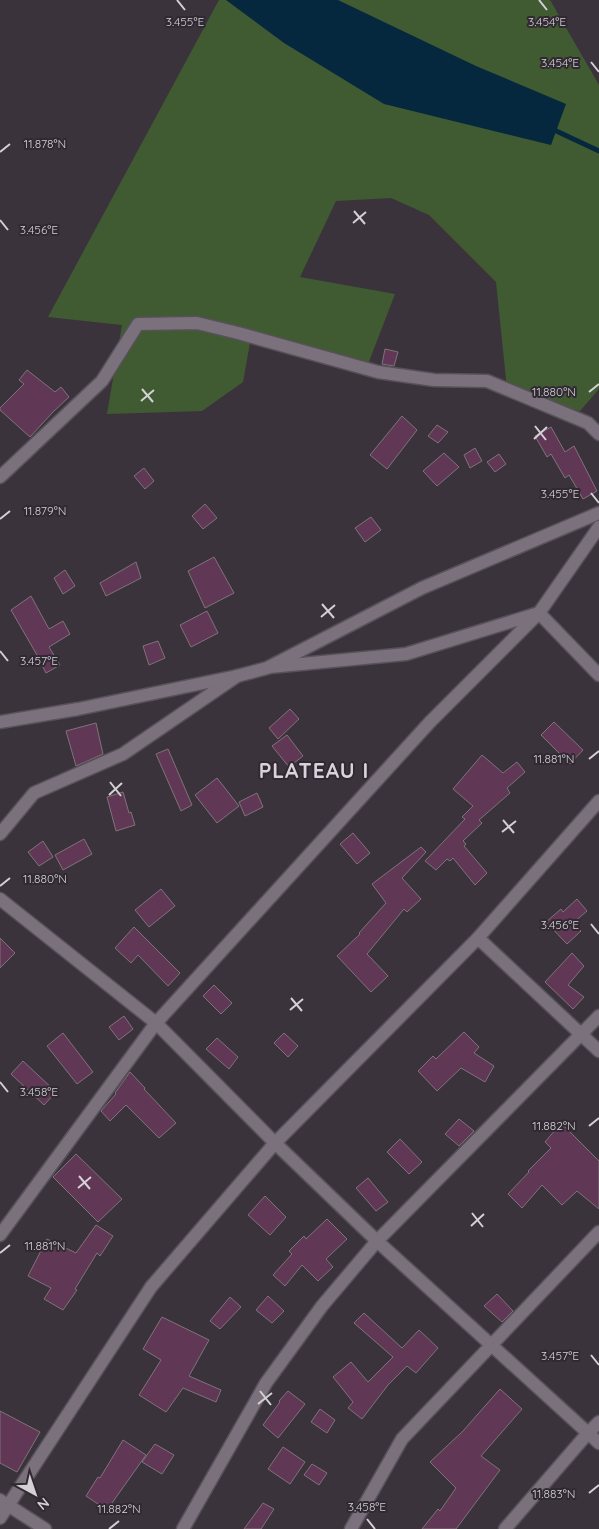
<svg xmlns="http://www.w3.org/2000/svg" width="599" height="1529" viewBox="0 0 599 1529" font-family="Quicksand,sans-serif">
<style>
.green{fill:#405b32}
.water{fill:#05283e}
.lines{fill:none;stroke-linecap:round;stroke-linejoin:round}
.stream{stroke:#05283e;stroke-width:5}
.building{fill:#603754;stroke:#7f737b}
.minor-casing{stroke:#575159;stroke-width:15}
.tertiary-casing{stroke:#575159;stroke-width:15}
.minor{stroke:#7a717c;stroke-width:12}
.tertiary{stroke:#7a717c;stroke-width:12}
.ticks{fill:none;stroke:#d4d0d6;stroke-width:2}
.labels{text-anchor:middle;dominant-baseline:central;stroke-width:4;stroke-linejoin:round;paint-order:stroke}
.district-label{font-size:21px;font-weight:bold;letter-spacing:1px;fill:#dad1dd;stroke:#302932}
.ticks-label{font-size:12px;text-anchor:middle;fill:#d4d0d6;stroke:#302932;stroke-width:4;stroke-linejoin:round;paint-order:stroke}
</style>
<rect width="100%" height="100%" fill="#3a333c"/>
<polygon class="green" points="219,0 550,0 599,85 599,389 580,411 507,389 496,282 429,215 391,198 336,201 300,277 395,294 365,372 251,337 243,382 202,411 107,414 122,325 48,317"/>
<polygon class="water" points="226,0 338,0 476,66 566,104 551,145 384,104 284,43"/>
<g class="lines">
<polyline class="stream" points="552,129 599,151"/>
</g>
<g class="building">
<polygon points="385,349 398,352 394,366 382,364"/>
<polygon points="27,370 55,392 61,387 69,397 53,412 30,437 0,410 0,408 24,384 19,380"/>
<polygon points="402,416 417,430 387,469 370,455"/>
<polygon points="437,425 448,432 438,443 428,436"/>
<polygon points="551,427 565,452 574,446 597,491 583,499 569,475 565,478 551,454 547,457 535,436"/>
<polygon points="475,448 482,461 470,468 464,455"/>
<polygon points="444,453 459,467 437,486 423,471"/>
<polygon points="499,454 506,464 495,472 487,462"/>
<polygon points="144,468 154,481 145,489 134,476"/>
<polygon points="205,504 217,518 203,529 192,516"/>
<polygon points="371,517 381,530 365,542 355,528"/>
<polygon points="214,557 234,593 205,608 188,571"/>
<polygon points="136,562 141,578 106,596 100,583"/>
<polygon points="65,570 75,586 63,594 54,578"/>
<polygon points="31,596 49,629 63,621 70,634 49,647 60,665 46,673 37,655 11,610"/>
<polygon points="207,611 218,633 191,647 180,625"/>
<polygon points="158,641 165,658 149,665 143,646"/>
<polygon points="290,709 299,719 278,739 269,728"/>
<polygon points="554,722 583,750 570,764 541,735"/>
<polygon points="96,723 103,754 76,766 66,731"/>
<polygon points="287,735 303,756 289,767 272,746"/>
<polygon points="168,749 192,805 181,811 156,754"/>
<polygon points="482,755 503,773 517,762 525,772 507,788 510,793 479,820 482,823 463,841 466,844 464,846 487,873 475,885 453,858 450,861 447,859 436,870 425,861 465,819 462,817 473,806 453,789"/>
<polygon points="217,778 239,806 217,823 195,795"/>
<polygon points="123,792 129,813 131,812 135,825 116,831 107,797"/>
<polygon points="257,793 263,807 245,816 239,802"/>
<polygon points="353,833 370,853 357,864 340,844"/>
<polygon points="84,839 92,854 63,870 55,855"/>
<polygon points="43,841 53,857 39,866 28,852"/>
<polygon points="421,847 426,852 402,878 421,899 407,912 404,909 367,954 388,976 371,992 337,956 360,934 359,933 386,903 372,884"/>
<polygon points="161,889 175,906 149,927 135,910"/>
<polygon points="577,899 587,911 573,923 581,931 567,944 546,922 561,909 563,912"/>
<polygon points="134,927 180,973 168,986 138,955 131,963 115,948"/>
<polygon points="0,938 15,953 0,968"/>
<polygon points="572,953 584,966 568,985 584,997 573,1009 545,982"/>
<polygon points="214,985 232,1003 221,1014 203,996"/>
<polygon points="124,1016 133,1029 119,1040 109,1027"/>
<polygon points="464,1032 479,1047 474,1053 494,1066 485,1082 461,1068 437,1091 418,1071 433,1056 436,1059"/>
<polygon points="63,1033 93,1072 77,1084 47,1046"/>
<polygon points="284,1033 298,1046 288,1057 274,1043"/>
<polygon points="217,1038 238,1057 229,1069 206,1049"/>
<polygon points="23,1061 56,1092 44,1105 11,1074"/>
<polygon points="130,1072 145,1088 144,1089 176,1123 159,1138 126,1105 110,1121 101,1111 116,1094 115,1093"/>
<polygon points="459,1119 474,1131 459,1146 445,1134"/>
<polygon points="561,1123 599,1161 599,1209 577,1191 562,1205 542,1185 522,1208 508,1194 529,1172 528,1171 551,1148 545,1142"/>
<polygon points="400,1139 422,1162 409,1174 387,1152"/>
<polygon points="76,1154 122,1199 98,1222 53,1177"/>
<polygon points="368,1178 388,1202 376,1211 356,1188"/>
<polygon points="265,1196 286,1217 270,1235 248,1215"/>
<polygon points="327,1219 347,1239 326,1259 333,1267 318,1281 302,1265 285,1286 273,1275 292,1254 289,1251 304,1236 306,1239"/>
<polygon points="96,1225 113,1236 100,1256 97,1253 75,1289 77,1290 63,1310 44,1299 51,1288 28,1276 47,1239 76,1253"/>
<polygon points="497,1294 513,1311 502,1322 484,1306"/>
<polygon points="268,1296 284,1311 272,1323 256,1310"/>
<polygon points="230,1297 241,1307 220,1329 210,1321"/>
<polygon points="364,1313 402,1348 419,1330 438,1348 416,1373 407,1366 388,1385 362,1419 348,1408 353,1402 333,1377 351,1362 368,1382 393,1357 354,1323"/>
<polygon points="162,1317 209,1340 189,1376 221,1390 216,1402 183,1388 166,1412 139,1395 161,1360 143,1349"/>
<polygon points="500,1389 522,1409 481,1456 500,1470 456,1529 422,1529 438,1509 440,1511 456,1488 430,1462 463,1431"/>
<polygon points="288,1391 305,1404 278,1438 263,1425 280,1402 279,1401"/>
<polygon points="320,1409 335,1420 327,1433 311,1422"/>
<polygon points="0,1411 40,1432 17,1472 0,1463"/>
<polygon points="123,1440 146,1455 107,1510 86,1496 98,1477 100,1478"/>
<polygon points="155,1444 174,1455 162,1474 142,1462"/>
<polygon points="283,1447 305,1462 290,1484 268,1469"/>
<polygon points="312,1464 327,1473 319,1485 304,1475"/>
<polygon points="263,1503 274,1509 261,1529 244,1529"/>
</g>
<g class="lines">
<g class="minor-casing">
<g id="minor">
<polyline points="0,477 102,381 138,324 197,323 238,333 378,372 434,380 487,381 588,423 599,434"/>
<polyline points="270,667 406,654 539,613 599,675"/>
<polyline points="0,834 34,793 123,754 237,676"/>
<polyline points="0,899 156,1023 275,1143 377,1241 599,1443"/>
<polyline points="478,938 599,1051"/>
<polyline points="0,1235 156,1023 430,722 539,613 599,527"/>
<polyline points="0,1500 45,1529"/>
<polyline points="0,1518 151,1287 275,1143 478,938 599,801"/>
<polyline points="183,1529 266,1383 322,1306 377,1241 599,1016"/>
<polyline points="351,1529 402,1439 599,1232"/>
<polyline points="505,1529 588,1433 599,1422"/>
</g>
</g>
<g class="tertiary-casing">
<polyline id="tertiary" points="0,722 78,709 237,676 267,668 422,588 599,513"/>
</g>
<use href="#minor" class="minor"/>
<use href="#tertiary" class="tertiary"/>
</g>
<path class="ticks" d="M 177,0 L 185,10M 539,0 L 547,10M 591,62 L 599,72M 0,152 L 10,144M 354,211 L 365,224M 0,220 L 8,230M 353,223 L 366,212M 142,389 L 153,402M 589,392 L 599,384M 141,401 L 154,390M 535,426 L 546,440M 534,439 L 547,427M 591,493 L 599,503M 0,519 L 10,511M 322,604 L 334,618M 321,617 L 335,605M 0,651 L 8,661M 589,759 L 599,751M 110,782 L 121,796M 109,795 L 122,783M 503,820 L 514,833M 502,832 L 516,821M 0,886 L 10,878M 591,924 L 599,934M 291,998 L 302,1011M 290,1010 L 303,999M 0,1082 L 8,1092M 589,1126 L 599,1118M 79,1176 L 90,1189M 78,1188 L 91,1177M 472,1213 L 483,1227M 471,1226 L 484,1214M 0,1253 L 10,1245M 591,1355 L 599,1365M 260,1391 L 271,1405M 258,1404 L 272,1393M 589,1493 L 599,1485M 367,1519 L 375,1529M 109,1529 L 119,1521"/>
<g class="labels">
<g class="district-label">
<text x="314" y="770">PLATEAU I</text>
</g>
</g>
<g class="ticks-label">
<text x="185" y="26">3.455°E</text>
<text x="547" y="26">3.454°E</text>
<text x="560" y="67">3.454°E</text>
<text x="45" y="148">11.878°N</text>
<text x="39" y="234">3.456°E</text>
<text x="554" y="396">11.880°N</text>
<text x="560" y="498">3.455°E</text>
<text x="45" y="515">11.879°N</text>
<text x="39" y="665">3.457°E</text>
<text x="554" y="763">11.881°N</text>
<text x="45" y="883">11.880°N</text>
<text x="560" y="929">3.456°E</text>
<text x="39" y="1096">3.458°E</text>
<text x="554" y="1130">11.882°N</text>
<text x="45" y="1250">11.881°N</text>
<text x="560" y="1360">3.457°E</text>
<text x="554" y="1498">11.883°N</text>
<text x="367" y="1511">3.458°E</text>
<text x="119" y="1513">11.882°N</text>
</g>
<g transform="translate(35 1494) rotate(140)" stroke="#302932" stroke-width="4" paint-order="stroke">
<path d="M0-4L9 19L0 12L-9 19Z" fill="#d4d0d6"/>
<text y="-8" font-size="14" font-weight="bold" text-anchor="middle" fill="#d4d0d6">N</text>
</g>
</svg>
